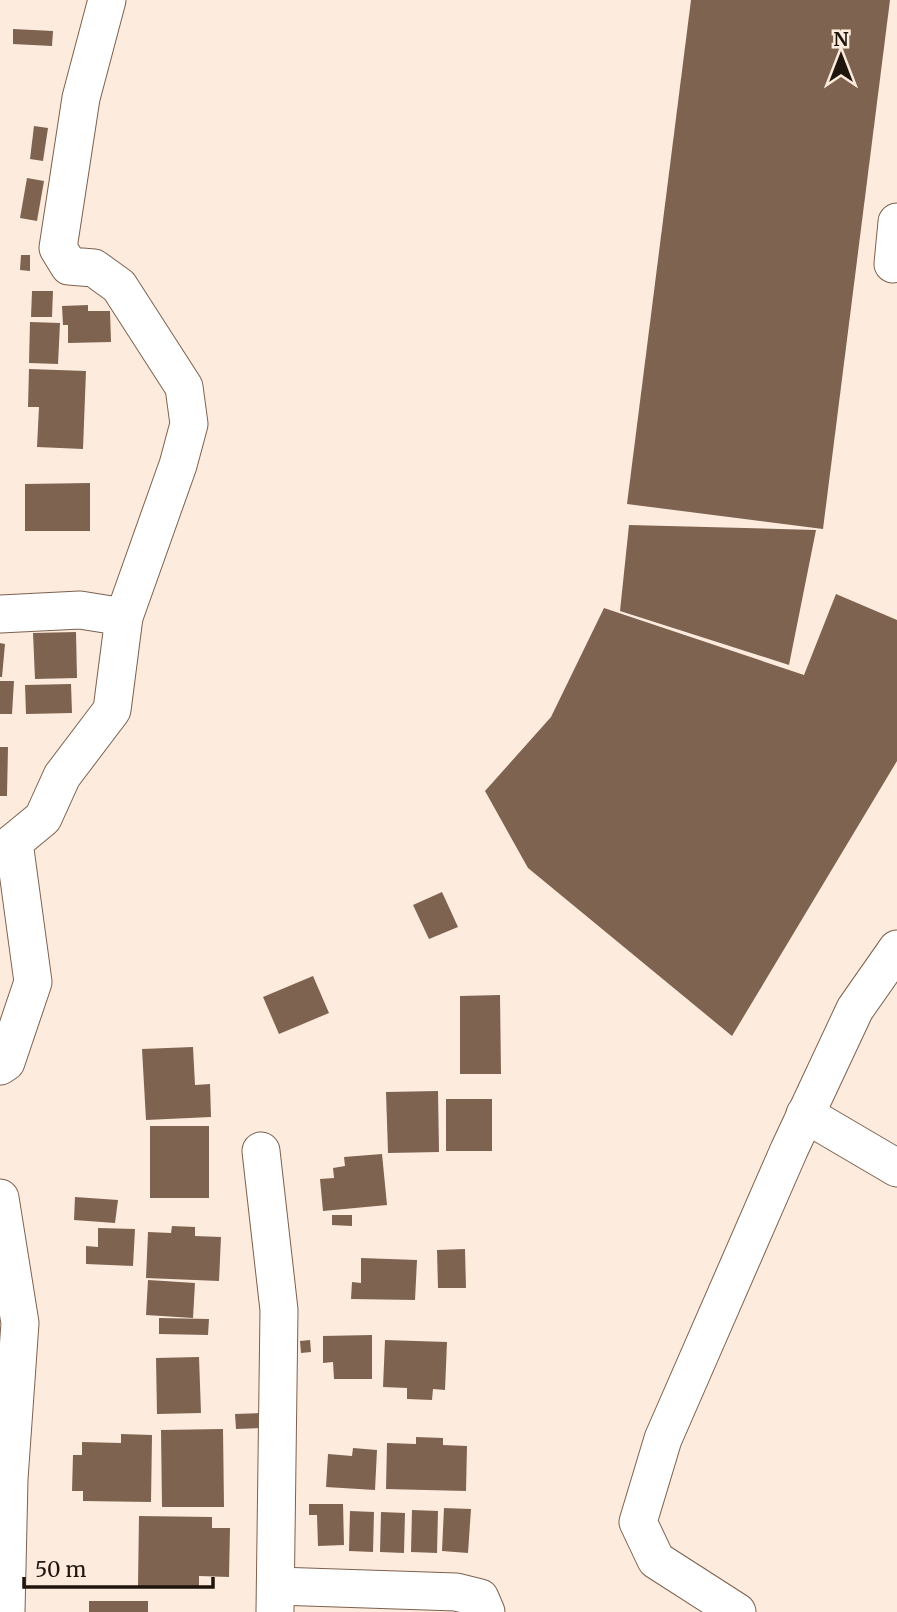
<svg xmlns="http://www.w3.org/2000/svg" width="897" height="1612" viewBox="0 0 897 1612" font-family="Merriweather,serif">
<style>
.building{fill:#7e6350}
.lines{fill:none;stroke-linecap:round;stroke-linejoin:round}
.minor-casing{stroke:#7c614e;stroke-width:39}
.minor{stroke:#fff;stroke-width:37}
</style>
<rect width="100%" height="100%" fill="#fdebdd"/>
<g class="building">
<polygon points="691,0 890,0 823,529 627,504"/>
<polygon points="13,29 53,31 52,46 13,44"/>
<polygon points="34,126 48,128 43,161 30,159"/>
<polygon points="27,178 44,181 37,221 20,218"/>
<polygon points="21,255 30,255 30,271 20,270"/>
<polygon points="32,291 53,291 52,317 31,317"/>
<polygon points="88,305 88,311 110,311 111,342 68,343 68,325 63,325 62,306"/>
<polygon points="30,322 60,323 58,364 29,363"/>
<polygon points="29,369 86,371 83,449 37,447 39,407 28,407"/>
<polygon points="90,483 90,531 25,531 25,484"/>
<polygon points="629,525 816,530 789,665 620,611"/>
<polygon points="836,594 897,620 897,761 732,1036 528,868 485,791 551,717 604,608 804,675"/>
<polygon points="76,632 77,678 35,679 33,633"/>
<polygon points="0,643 5,644 2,677 0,677"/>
<polygon points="0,681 14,681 12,714 0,714"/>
<polygon points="71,684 72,713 26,714 25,685"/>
<polygon points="0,747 8,747 7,796 0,796"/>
<polygon points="442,892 458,927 429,939 413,905"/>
<polygon points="313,976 329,1013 279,1034 263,997"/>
<polygon points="500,995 501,1074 460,1074 460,996"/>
<polygon points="193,1047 195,1085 210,1084 211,1117 146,1120 142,1049"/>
<polygon points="438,1091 439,1152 388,1153 386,1092"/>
<rect x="446" y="1099" width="46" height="52"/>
<rect x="150" y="1126" width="59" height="72"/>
<polygon points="382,1154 387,1205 323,1211 320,1179 334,1178 333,1168 345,1166 344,1157"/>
<polygon points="75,1197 118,1200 115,1223 74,1220"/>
<polygon points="332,1215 352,1215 352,1226 332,1225"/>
<polygon points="172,1226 195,1227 195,1236 221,1237 219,1281 146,1278 148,1232 171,1233"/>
<polygon points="98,1228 135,1229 133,1266 86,1264 86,1246 98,1247"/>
<polygon points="465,1249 466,1288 438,1288 437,1250"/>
<polygon points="361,1258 417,1260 415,1300 351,1299 352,1282 361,1283"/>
<polygon points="148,1280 195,1283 193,1318 146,1315"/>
<polygon points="159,1318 209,1319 208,1335 159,1334"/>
<polygon points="372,1335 372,1379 334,1379 333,1362 323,1363 323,1336"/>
<polygon points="310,1340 311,1352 301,1353 300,1341"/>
<polygon points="385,1340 447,1342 445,1390 433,1389 432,1400 407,1399 407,1388 383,1387"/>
<polygon points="199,1357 201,1413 157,1414 156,1358"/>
<polygon points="263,1413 263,1428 236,1429 235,1414"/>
<polygon points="223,1429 224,1507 162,1507 161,1430"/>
<polygon points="121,1434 152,1435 151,1502 83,1501 83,1491 72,1491 73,1455 82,1455 82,1442 121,1443"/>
<polygon points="416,1437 443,1438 443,1445 467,1446 466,1491 386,1489 387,1443 416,1444"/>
<polygon points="353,1448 377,1450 375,1490 326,1487 328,1454 352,1456"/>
<polygon points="309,1504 343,1504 344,1545 318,1546 317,1515 309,1515"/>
<polygon points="444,1508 471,1509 468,1553 442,1551"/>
<polygon points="412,1510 438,1511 437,1553 411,1552"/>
<polygon points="350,1511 374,1512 373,1552 349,1551"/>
<polygon points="381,1512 405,1513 404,1553 380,1552"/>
<polygon points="139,1516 212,1517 212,1528 230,1528 229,1577 199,1576 199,1587 138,1586"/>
<rect x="89" y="1601" width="59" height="11"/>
</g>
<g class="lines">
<g class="minor-casing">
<g id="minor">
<polyline points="107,0 81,98 58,248 69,266 94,268 119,286 184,387 189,424 178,465 124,617"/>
<polyline points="893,264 897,222"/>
<polyline points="0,614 80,610 124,617 112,710 62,776 43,818 8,847 0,849"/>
<polyline points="0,1066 6,1062 33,982 14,842"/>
<polyline points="805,1114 897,1168"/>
<polyline points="261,1151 279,1310 275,1612"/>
<polyline points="0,1198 20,1323 9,1479 6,1612"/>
<polyline points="277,1586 456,1592 480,1598 486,1612"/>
<polyline points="737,1612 656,1560 638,1522 663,1439 789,1150 855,1009 897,949"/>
</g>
</g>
<use href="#minor" class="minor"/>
</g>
<g transform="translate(841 56)" stroke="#fdebdd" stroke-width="5" paint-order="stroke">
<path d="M0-5L12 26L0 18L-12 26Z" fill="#1f150d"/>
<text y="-10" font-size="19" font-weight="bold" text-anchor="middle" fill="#1f150d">N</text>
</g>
<path d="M24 1577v10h189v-10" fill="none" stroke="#1f150d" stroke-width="3.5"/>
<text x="35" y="1577" font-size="21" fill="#1f150d" stroke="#fdebdd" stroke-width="5" paint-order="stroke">50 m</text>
</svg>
